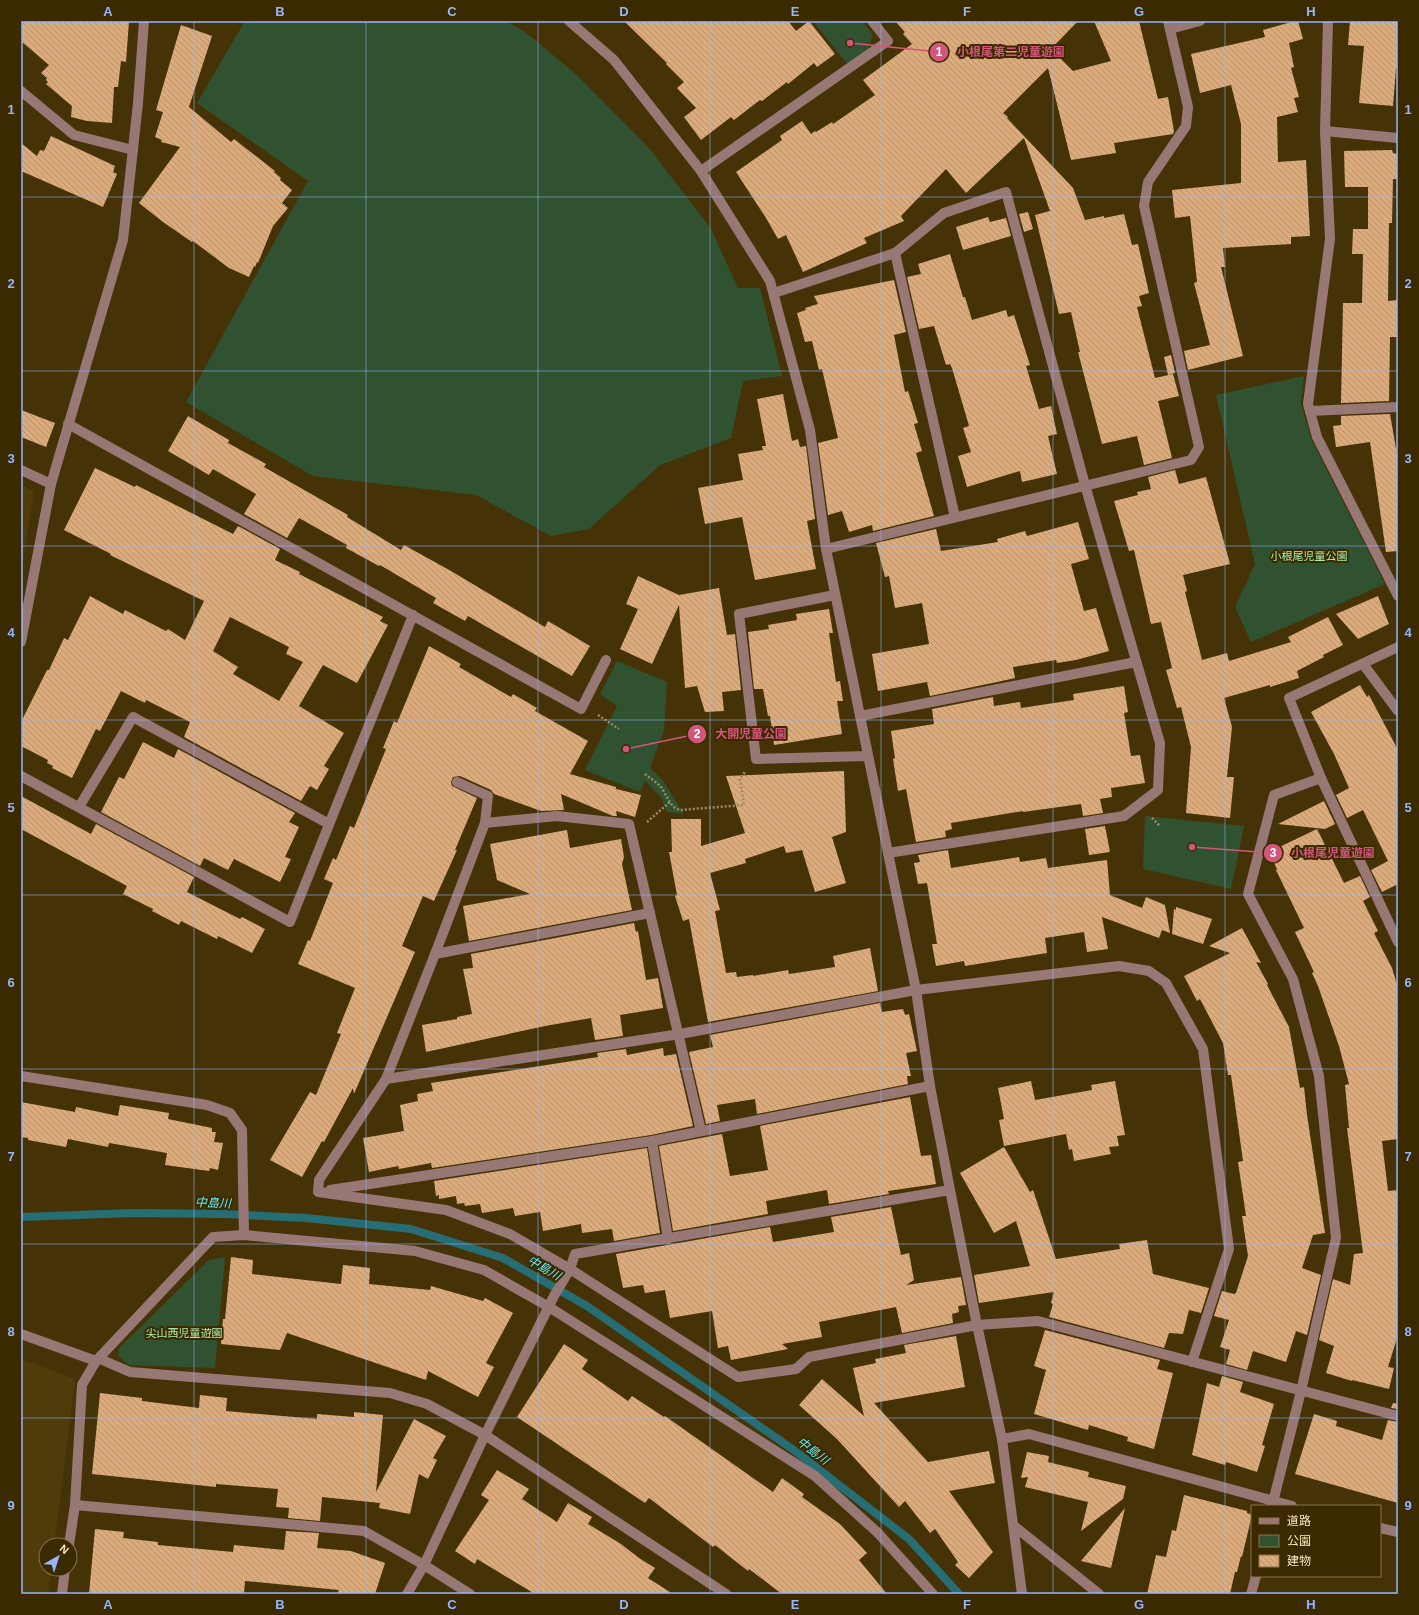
<svg xmlns="http://www.w3.org/2000/svg" width="1419" height="1615" viewBox="0 0 1419 1615" font-family="Arial,'Noto Sans JP',sans-serif">
<style>
.built{fill:#503c0b}
.green{fill:#305231}
.lines{fill:none;stroke-linecap:round;stroke-linejoin:round}
.stream{stroke:#276d74;stroke-width:8}
.building{fill:url(#building-back-hatch);fill-rule:evenodd}
.path{stroke:#9d8b62;stroke-width:2.5;stroke-dasharray:2 2;stroke-linecap:butt}
.minor{stroke:#977875;stroke-width:10}
.grid{fill:none;stroke:#95b6fd;stroke-width:1;stroke-opacity:0.55}
.labels{text-anchor:middle;dominant-baseline:central;stroke-width:4;stroke-linejoin:round;paint-order:stroke}
.park-label{font-size:11px;fill:#aaf0ab;stroke:#3b2900}
.water-label{font-size:12px;font-style:italic;fill:#67ebf9;stroke:#3b2900}
.leader{fill:none;stroke:#d2567a;stroke-width:1.5}
.callout-dot{fill:#d2567a;stroke:#3b2900;stroke-width:1.5}
.mark-label{font-size:12px;text-anchor:middle;font-weight:bold;fill:#fff}
.callout-label{font-size:12px;text-anchor:middle;font-weight:bold;fill:#d2567a;stroke:#3b2900;stroke-width:4;stroke-linejoin:round;paint-order:stroke}
.neatline{fill:none;stroke:#95b6fd;stroke-width:1.5}
.grid-label{font-size:13px;text-anchor:middle;font-weight:bold;fill:#95b6fd}
</style>
<defs>
<pattern id="building-back-hatch" width="6" height="6" patternUnits="userSpaceOnUse"><rect width="6" height="6" fill="#ddaa7a"/><path d="M-1 5l2 2M0 0l6 6M5-1l2 2" fill="none" stroke="#b8916a"/></pattern>
</defs>
<rect width="100%" height="100%" fill="#453307"/>
<g class="built">
<polygon points="21,485 34,491 21,573"/>
<polygon points="21,1359 75,1379 54,1545 46,1545 46,1569 51,1569 48,1594 21,1594"/>
</g>
<g class="green">
<polygon points="245,21 506,21 525,32 576,74 649,148 711,229 738,288 760,288 782,376 743,381 731,438 660,465 589,529 551,536 476,495 313,476 186,402 308,181 197,103"/>
<polygon points="813,21 862,21 873,35 867,51 848,65"/>
<polygon points="1304,376 1301,404 1312,441 1385,584 1251,642 1235,607 1255,564 1216,395"/>
<polygon points="617,661 667,682 664,730 650,768 664,782 684,814 667,812 661,797 645,781 640,792 585,770 617,706 600,694"/>
<polygon points="1145,816 1244,826 1231,889 1143,869"/>
<polygon points="225,1257 215,1368 129,1365 119,1357 118,1349 209,1260"/>
</g>
<g class="lines">
<polyline class="stream" points="21,1217 132,1213 225,1214 306,1218 411,1229 503,1258 587,1306 795,1451 909,1539 959,1594"/>
</g>
<g class="building">
<polygon points="21,21 129,21 126,62 121,61 118,87 114,87 112,123 87,121 71,117 72,106 46,84 48,82 46,80 47,78 41,73 49,65 21,41"/>
<polygon points="624,21 788,21 796,31 809,21 835,54 817,67 814,63 788,84 787,82 762,101 760,100 734,120 731,117 701,140 684,117 696,108 677,88 684,82 666,64 667,63"/>
<polygon points="895,21 1078,21 1051,49 1073,71 1111,61 1094,21 1139,21 1158,99 1168,97 1174,131 1173,134 1114,143 1116,153 1071,160 1048,68 1003,113 1008,117 1007,118 1073,188 1085,220 1104,216 1104,218 1124,214 1132,245 1138,244 1149,293 1139,296 1142,306 1137,307 1155,378 1173,374 1179,396 1158,401 1172,458 1144,465 1137,436 1102,444 1078,352 1080,352 1071,312 1059,314 1035,215 1050,211 1024,138 966,193 946,169 901,216 904,221 864,238 867,243 803,272 786,235 778,239 766,218 736,172 782,140 780,136 802,121 811,134 815,131 816,132 832,122 833,124 875,95 863,80 912,44 903,34 905,32"/>
<polygon points="1295,21 1298,21 1303,39 1289,43 1294,67 1291,68 1299,97 1294,98 1298,112 1277,117 1278,162 1306,160 1310,236 1291,237 1291,244 1223,248 1225,267 1221,267 1243,356 1188,370 1184,351 1210,345 1194,283 1197,282 1190,216 1175,218 1172,190 1241,183 1241,124 1231,85 1200,93 1191,54 1265,37 1263,30"/>
<polygon points="1350,21 1398,21 1398,68 1396,68 1393,106 1359,103 1364,46 1348,45"/>
<polygon points="181,25 212,36 189,107 231,142 234,139 275,171 274,172 281,178 280,180 292,190 282,203 288,208 273,226 258,263 257,262 255,267 254,266 249,277 229,268 193,241 192,242 163,222 139,203 180,147 161,142 162,140 155,137 163,112 156,110"/>
<polygon points="51,136 115,166 113,172 117,174 103,207 21,171 21,143 37,156 40,150 44,151"/>
<polygon points="1392,150 1393,153 1397,154 1397,179 1393,179 1392,223 1389,223 1388,301 1398,300 1398,337 1390,337 1389,401 1341,403 1343,303 1362,303 1363,254 1352,254 1353,229 1368,229 1368,187 1345,187 1344,151"/>
<polygon points="1028,212 1033,229 1024,232 1019,214"/>
<polygon points="988,217 990,222 1006,218 1011,236 963,250 956,227"/>
<polygon points="950,254 963,297 965,297 972,320 1006,310 1008,317 1014,315 1030,365 1026,366 1039,409 1051,406 1057,434 1048,436 1057,474 1022,482 1020,471 967,487 958,456 971,452 963,428 969,426 952,368 950,364 946,365 934,326 919,329 907,277 921,274 918,264"/>
<polygon points="894,280 906,332 894,335 905,392 908,391 918,423 914,424 922,451 916,453 934,516 873,531 872,525 849,532 842,511 828,515 818,443 838,438 822,369 819,370 812,341 805,342 797,313 806,310 805,308 818,304 814,296"/>
<polygon points="1171,355 1175,373 1168,375 1164,357"/>
<polygon points="783,394 792,441 798,439 800,447 806,446 815,519 807,521 816,569 755,580 742,517 705,524 698,488 743,480 738,454 763,450 762,446 766,446 757,399"/>
<polygon points="21,410 55,423 46,447 21,437"/>
<polygon points="1390,414 1398,460 1398,551 1386,552 1370,442 1336,447 1333,426 1341,425 1341,416"/>
<polygon points="188,416 229,440 228,443 266,464 264,467 348,515 347,517 401,550 404,545 451,571 545,627 548,621 590,646 572,676 468,616 465,621 433,603 436,598 380,565 379,566 346,548 347,545 299,518 287,538 244,514 256,494 213,469 209,475 168,451"/>
<path d="M 95,468 L 135,487 L 136,485 L 233,534 L 238,526 L 280,549 L 275,560 L 300,572 L 299,574 L 383,617 L 380,621 L 388,625 L 357,683 L 323,665 L 299,706 L 344,733 L 324,766 L 329,769 L 317,790 L 310,786 L 301,801 L 184,737 L 190,722 L 146,700 L 145,703 L 121,691 L 100,731 L 96,729 L 72,778 L 52,768 L 53,766 L 47,763 L 48,760 L 21,746 L 21,722 L 47,670 L 49,670 L 64,638 L 68,640 L 90,596 L 123,614 L 125,610 L 166,631 L 168,629 L 185,640 L 204,601 L 110,555 L 111,554 L 64,530 ZM 230,617 L 289,647 L 286,654 L 303,662 L 279,701 L 233,674 L 238,667 L 213,651 Z"/>
<polygon points="1175,470 1179,484 1206,477 1230,564 1183,575 1187,591 1185,592 1202,660 1227,653 1229,661 1291,642 1288,637 1328,617 1343,645 1323,655 1324,657 1297,671 1299,678 1270,687 1270,685 1224,698 1232,727 1227,777 1234,777 1230,818 1186,813 1191,747 1181,707 1177,708 1166,670 1172,668 1161,622 1151,624 1134,550 1129,551 1114,501 1138,495 1137,492 1151,489 1148,477"/>
<polygon points="1078,522 1089,559 1071,564 1084,611 1096,608 1109,651 1076,660 1057,663 1056,660 1013,667 1015,678 997,682 930,696 927,682 878,691 872,654 929,644 922,603 895,608 889,576 885,577 876,543 936,529 941,551 998,542 997,539 1025,531 1027,536"/>
<polygon points="638,576 679,595 719,588 727,635 735,634 741,690 722,692 724,711 705,712 697,686 685,688 679,605 652,664 620,649 638,609 626,604"/>
<polygon points="1378,596 1389,624 1358,639 1336,614"/>
<polygon points="829,609 833,633 829,633 836,682 840,681 843,701 837,701 842,734 774,745 770,716 768,716 763,689 754,689 748,632 769,629 768,625 797,620 796,614"/>
<polygon points="429,646 461,664 459,667 511,697 513,694 537,708 535,711 588,741 570,774 616,787 616,789 641,795 635,817 616,811 617,816 613,816 561,794 564,810 541,811 494,794 491,790 460,776 453,777 451,782 452,786 477,798 455,850 457,850 434,901 423,896 402,946 415,952 354,1094 353,1088 324,1142 322,1141 302,1177 270,1160 310,1092 316,1095 341,1034 337,1033 355,988 298,964 308,940 310,941 333,883 324,879 333,858 336,860 350,826 354,828 386,749 383,748 394,721 397,723"/>
<polygon points="1360,685 1367,697 1369,695 1398,750 1398,884 1382,892 1371,870 1388,861 1363,810 1347,818 1336,795 1349,788 1334,754 1311,712"/>
<polygon points="1124,686 1128,712 1124,713 1131,756 1140,755 1145,783 1111,788 1112,797 1100,799 1103,813 1083,816 1081,804 1023,812 1023,811 951,823 952,829 945,831 946,837 916,842 906,789 898,791 893,759 895,758 891,731 934,724 932,709 993,697 994,706 1020,702 1021,708 1074,700 1073,694"/>
<polygon points="143,742 174,758 178,749 295,813 289,822 299,827 285,857 291,859 280,882 234,859 228,870 204,858 200,866 101,812 119,777 124,779"/>
<polygon points="844,771 846,832 832,837 846,883 815,892 802,850 786,853 784,846 745,859 746,863 710,873 720,910 715,911 726,973 736,972 737,977 753,975 753,976 788,970 789,974 835,967 833,956 870,948 878,991 708,1022 689,919 683,921 675,896 677,895 669,852 672,852 671,819 701,819 701,846 745,833 726,776"/>
<polygon points="21,796 91,834 96,824 194,877 187,892 240,919 242,917 265,929 252,953 218,936 217,939 181,921 179,925 152,911 153,909 123,894 127,886 21,829"/>
<polygon points="1324,801 1335,824 1325,829 1278,824"/>
<polygon points="1105,826 1110,852 1089,855 1085,829"/>
<polygon points="1317,829 1344,883 1360,876 1370,897 1363,901 1378,931 1374,933 1392,968 1398,988 1398,1139 1382,1141 1388,1191 1398,1190 1398,1335 1388,1367 1394,1368 1389,1389 1352,1380 1352,1381 1326,1373 1334,1346 1319,1340 1333,1279 1350,1285 1354,1254 1363,1253 1347,1128 1349,1128 1345,1085 1349,1084 1339,1046 1318,986 1312,973 1314,972 1295,932 1304,928 1276,870 1277,869 1269,852"/>
<polygon points="567,830 570,848 621,839 624,857 622,864 632,910 469,941 463,906 530,894 497,880 490,844"/>
<polygon points="948,850 951,868 1019,857 1020,862 1046,858 1048,868 1107,860 1110,895 1142,908 1146,897 1165,905 1170,933 1162,930 1159,938 1102,917 1108,949 1087,952 1084,932 1045,938 1047,953 965,966 964,961 936,966 932,944 937,944 927,883 918,884 914,863 920,862 918,855"/>
<polygon points="1176,907 1212,919 1203,944 1172,934 1174,909 1176,910"/>
<polygon points="634,923 636,932 638,931 646,980 658,978 663,1008 620,1015 623,1036 595,1040 591,1018 545,1026 426,1052 422,1025 457,1019 457,1017 472,1014 463,969 473,968 471,954"/>
<polygon points="1242,928 1261,963 1256,962 1268,984 1267,985 1289,1027 1300,1088 1304,1087 1307,1115 1325,1233 1313,1235 1302,1268 1321,1275 1307,1335 1296,1331 1286,1362 1253,1351 1247,1370 1226,1364 1230,1350 1220,1347 1229,1320 1214,1316 1222,1291 1234,1294 1236,1293 1248,1256 1242,1216 1246,1216 1238,1162 1243,1161 1231,1075 1228,1075 1223,1043 1200,999 1197,1001 1184,976 1230,953 1209,946"/>
<polygon points="880,1003 882,1012 903,1009 905,1015 909,1014 917,1051 906,1053 911,1076 907,1076 908,1084 757,1114 755,1099 717,1105 720,1121 706,1124 689,1052 713,1047 710,1035"/>
<polygon points="663,1048 664,1056 676,1054 693,1126 651,1135 432,1168 431,1163 399,1169 398,1166 369,1172 363,1138 404,1131 400,1105 418,1101 417,1094 433,1091 431,1083 598,1057 597,1053 626,1049 627,1055"/>
<polygon points="1031,1081 1035,1100 1092,1090 1091,1085 1115,1081 1125,1135 1117,1136 1119,1146 1109,1147 1111,1154 1074,1161 1072,1149 1069,1150 1066,1134 1004,1146 999,1120 1004,1119 998,1088"/>
<polygon points="910,1097 921,1156 931,1155 936,1184 888,1191 889,1194 829,1204 827,1190 766,1201 768,1214 673,1231 659,1146 722,1134 730,1176 768,1170 760,1126"/>
<polygon points="21,1102 75,1112 76,1107 118,1116 120,1105 169,1113 168,1119 212,1128 212,1132 216,1132 214,1142 223,1143 218,1170 210,1168 209,1171 165,1165 167,1153 109,1143 108,1147 68,1139 66,1147 28,1140 28,1138 21,1137"/>
<polygon points="1004,1147 1030,1192 1033,1190 1056,1259 1120,1249 1119,1244 1147,1240 1153,1274 1209,1288 1201,1313 1189,1310 1183,1334 1169,1333 1164,1348 1049,1317 1053,1304 1051,1303 1054,1292 979,1303 974,1275 1030,1266 1016,1221 994,1233 960,1173"/>
<polygon points="647,1148 660,1233 614,1241 612,1229 582,1233 581,1224 543,1231 540,1212 515,1216 513,1208 482,1213 480,1204 465,1206 464,1203 457,1204 456,1196 439,1199 439,1195 436,1196 434,1181"/>
<polygon points="891,1207 901,1255 909,1253 914,1280 906,1285 961,1277 966,1305 958,1306 959,1312 952,1314 953,1323 902,1333 896,1307 819,1322 822,1337 782,1344 788,1349 731,1360 728,1346 718,1348 712,1311 670,1318 665,1290 645,1293 643,1285 623,1288 616,1254 770,1227 773,1242 834,1232 831,1217"/>
<polygon points="231,1257 253,1260 252,1274 341,1284 343,1265 370,1268 369,1284 430,1290 431,1286 483,1301 485,1298 513,1313 486,1363 494,1367 478,1397 428,1371 426,1380 287,1333 280,1350 221,1344 223,1319 225,1319"/>
<polygon points="1045,1330 1160,1360 1157,1369 1173,1373 1154,1449 1127,1441 1128,1437 1089,1425 1088,1430 1034,1414 1046,1370 1034,1366"/>
<polygon points="956,1336 965,1387 874,1403 928,1462 989,1451 995,1483 949,1491 993,1552 969,1578 955,1565 958,1562 935,1529 930,1533 905,1501 899,1507 837,1439 799,1405 822,1379 864,1416 853,1368 876,1363 875,1359 906,1353 904,1345"/>
<polygon points="564,1344 588,1360 582,1369 628,1401 632,1396 664,1417 665,1416 773,1492 782,1478 804,1494 802,1497 840,1524 867,1553 859,1560 887,1594 782,1594 749,1569 748,1571 715,1545 713,1547 649,1498 645,1503 517,1417"/>
<polygon points="1222,1376 1243,1382 1240,1392 1274,1404 1262,1445 1265,1446 1257,1472 1226,1462 1225,1465 1192,1455 1207,1383 1219,1387"/>
<polygon points="100,1393 142,1398 142,1401 199,1408 200,1395 227,1398 226,1411 317,1419 317,1414 354,1417 354,1412 383,1415 376,1492 414,1419 446,1436 433,1458 437,1460 428,1479 419,1474 410,1514 379,1508 380,1503 322,1497 320,1521 288,1518 289,1508 276,1507 278,1489 216,1484 216,1487 92,1474"/>
<polygon points="1393,1403 1398,1404 1398,1409 1391,1408"/>
<polygon points="1314,1414 1337,1421 1336,1426 1382,1440 1388,1420 1398,1422 1398,1503 1295,1474"/>
<polygon points="1027,1452 1049,1456 1048,1462 1089,1472 1088,1477 1126,1486 1123,1499 1081,1531 1088,1502 1025,1487 1028,1477 1021,1478"/>
<polygon points="497,1470 529,1489 522,1499 557,1522 568,1503 592,1517 588,1524 621,1544 639,1558 655,1568 648,1578 673,1594 535,1594 477,1559 475,1564 455,1551 489,1500 481,1495"/>
<polygon points="1184,1495 1247,1511 1247,1513 1252,1515 1242,1557 1241,1556 1237,1572 1235,1572 1230,1594 1147,1594 1156,1555 1166,1557 1172,1530 1176,1531"/>
<polygon points="1125,1508 1111,1568 1081,1561"/>
<polygon points="95,1529 124,1532 123,1538 158,1542 158,1545 233,1552 234,1545 284,1550 286,1531 319,1533 317,1548 351,1551 385,1563 375,1594 337,1594 339,1590 245,1581 244,1594 89,1594"/>
</g>
<g class="lines">
<g class="path">
<polyline points="598,715 619,729"/>
<path d="M 645,774 C 650,778 656,782 660,786 C 667,794 670,809 681,810 L 744,805 L 740,778 L 745,772"/>
<polyline points="1152,818 1160,826"/>
<polyline points="647,822 670,802"/>
</g>
<g class="minor">
<polyline points="569,21 614,60 701,171 770,281 810,430 826,549 916,990 930,1086 950,1190 977,1325 1002,1439 1022,1594"/>
<polyline points="1328,21 1325,131 1330,239 1308,404 1317,437 1398,596"/>
<polyline points="1170,29 1200,21"/>
<polyline points="21,91 74,135 133,150"/>
<polyline points="1325,131 1398,138"/>
<polyline points="701,171 888,41 872,21"/>
<polyline points="895,253 955,517"/>
<polyline points="774,293 895,253 944,213 1006,192 1085,485 1160,743 1158,790 1124,816 888,853"/>
<polyline points="1310,411 1398,407"/>
<polyline points="68,424 581,709 606,660"/>
<polyline points="21,470 51,484"/>
<polyline points="826,549 1191,460 1199,447 1144,206 1148,182 1186,126 1188,107 1168,21"/>
<polyline points="835,595 739,614 756,759 868,756"/>
<polyline points="21,642 51,484 123,240 138,103 144,21"/>
<polyline points="1398,647 1289,698 1321,778 1398,942"/>
<polyline points="1363,664 1398,711"/>
<polyline points="860,716 1136,662"/>
<polyline points="21,776 290,922 413,615"/>
<polyline points="457,782 488,796 485,823 435,954 386,1079 319,1180 318,1192 446,1210 510,1234 570,1269 738,1377 796,1369 809,1357 977,1325 1038,1321 1398,1416"/>
<polyline points="79,807 133,717 329,824"/>
<polyline points="485,823 557,816 629,824 701,1131"/>
<polyline points="435,954 650,913"/>
<polyline points="21,1076 207,1105 230,1113 242,1130 244,1235"/>
<polyline points="386,1079 680,1034 916,990 1119,966 1149,971 1166,983 1203,1049 1229,1249 1192,1362"/>
<polyline points="652,1141 668,1239"/>
<polyline points="330,1190 652,1141 930,1086"/>
<polyline points="21,1334 96,1361"/>
<polyline points="100,1359 130,1372 390,1393 427,1404 485,1435 726,1594"/>
<polyline points="1002,1439 1029,1434 1292,1506"/>
<polyline points="75,1505 364,1531 424,1565 470,1594"/>
<polyline points="1272,1506 1301,1391 1336,1238 1319,1076 1293,979 1248,894 1274,795 1321,778"/>
<polyline points="1014,1526 1099,1594"/>
<polyline points="1380,1528 1398,1532"/>
<polyline points="69,1545 75,1505 82,1385 96,1361 213,1237 244,1235 415,1251 484,1270 549,1307 815,1476 878,1533 933,1594"/>
<polyline points="62,1594 65,1569"/>
<polyline points="407,1594 424,1565 485,1435 554,1296 570,1269 575,1254 950,1190"/>
<polyline points="1251,1594 1256,1576"/>
</g>
</g>
<path class="grid" d="M 194,21 L 194,1594M 366,21 L 366,1594M 538,21 L 538,1594M 710,21 L 710,1594M 881,21 L 881,1594M 1053,21 L 1053,1594M 1225,21 L 1225,1594M 21,197 L 1398,197M 21,371 L 1398,371M 21,546 L 1398,546M 21,720 L 1398,720M 21,895 L 1398,895M 21,1069 L 1398,1069M 21,1244 L 1398,1244M 21,1418 L 1398,1418"/>
<g class="labels">
<g class="park-label">
<text x="1309" y="556">小根尾児童公園</text>
<text x="184" y="1333">尖山西児童遊園</text>
</g>
<g class="water-label">
<text transform="translate(213 1203) rotate(2)">中島川</text>
<text transform="translate(544 1268) rotate(30)">中島川</text>
<text transform="translate(813 1451) rotate(37)">中島川</text>
</g>
</g>
<path class="leader" d="M850 43L939 52M626 749L697 734M1192 847L1273 853"/>
<g class="callout-dot">
<circle cx="850" cy="43" r="4"/>
<circle cx="626" cy="749" r="4"/>
<circle cx="1192" cy="847" r="4"/>
<circle cx="939" cy="52" r="10"/>
<circle cx="697" cy="734" r="10"/>
<circle cx="1273" cy="853" r="10"/>
</g>
<g class="mark-label">
<text x="939" y="56">1</text>
<text x="697" y="738">2</text>
<text x="1273" y="857">3</text>
</g>
<g class="callout-label">
<text x="1011" y="56">小根尾第二児童遊園</text>
<text x="751" y="738">大開児童公園</text>
<text x="1333" y="857">小根尾児童遊園</text>
</g>
<rect width="1419" height="1615" fill="none" stroke="#3b2900" stroke-width="44"/>
<rect x="1251" y="1505" width="130" height="72" fill="#3b2900" stroke="#87754d"/>
<rect x="1259" y="1518" width="20" height="6" fill="#977875" stroke="#87754d"/>
<text x="1287" y="1525" font-size="12" fill="#f9e7c1">道路</text>
<rect x="1259" y="1535" width="20" height="12" fill="#305231" stroke="#87754d"/>
<text x="1287" y="1545" font-size="12" fill="#f9e7c1">公園</text>
<rect x="1259" y="1555" width="20" height="12" fill="url(#building-back-hatch)" stroke="#87754d"/>
<text x="1287" y="1565" font-size="12" fill="#f9e7c1">建物</text>
<g transform="translate(58 1557) rotate(39)"><circle r="19" fill="#3b2900" stroke="#87754d"/>
<path d="M0-3L7 15L0 10L-7 15Z" fill="#95b6fd"/>
<text y="-6" font-size="11" font-weight="bold" text-anchor="middle" fill="#f9e7c1">N</text>
</g>
<rect x="22" y="22" width="1375" height="1571" class="neatline"/>
<g class="grid-label">
<text x="108" y="16">A</text>
<text x="280" y="16">B</text>
<text x="452" y="16">C</text>
<text x="624" y="16">D</text>
<text x="795" y="16">E</text>
<text x="967" y="16">F</text>
<text x="1139" y="16">G</text>
<text x="1311" y="16">H</text>
<text x="11" y="114">1</text>
<text x="1408" y="114">1</text>
<text x="11" y="288">2</text>
<text x="1408" y="288">2</text>
<text x="11" y="463">3</text>
<text x="1408" y="463">3</text>
<text x="11" y="637">4</text>
<text x="1408" y="637">4</text>
<text x="11" y="812">5</text>
<text x="1408" y="812">5</text>
<text x="11" y="987">6</text>
<text x="1408" y="987">6</text>
<text x="11" y="1161">7</text>
<text x="1408" y="1161">7</text>
<text x="11" y="1336">8</text>
<text x="1408" y="1336">8</text>
<text x="11" y="1510">9</text>
<text x="1408" y="1510">9</text>
<text x="108" y="1609">A</text>
<text x="280" y="1609">B</text>
<text x="452" y="1609">C</text>
<text x="624" y="1609">D</text>
<text x="795" y="1609">E</text>
<text x="967" y="1609">F</text>
<text x="1139" y="1609">G</text>
<text x="1311" y="1609">H</text>
</g>
</svg>
